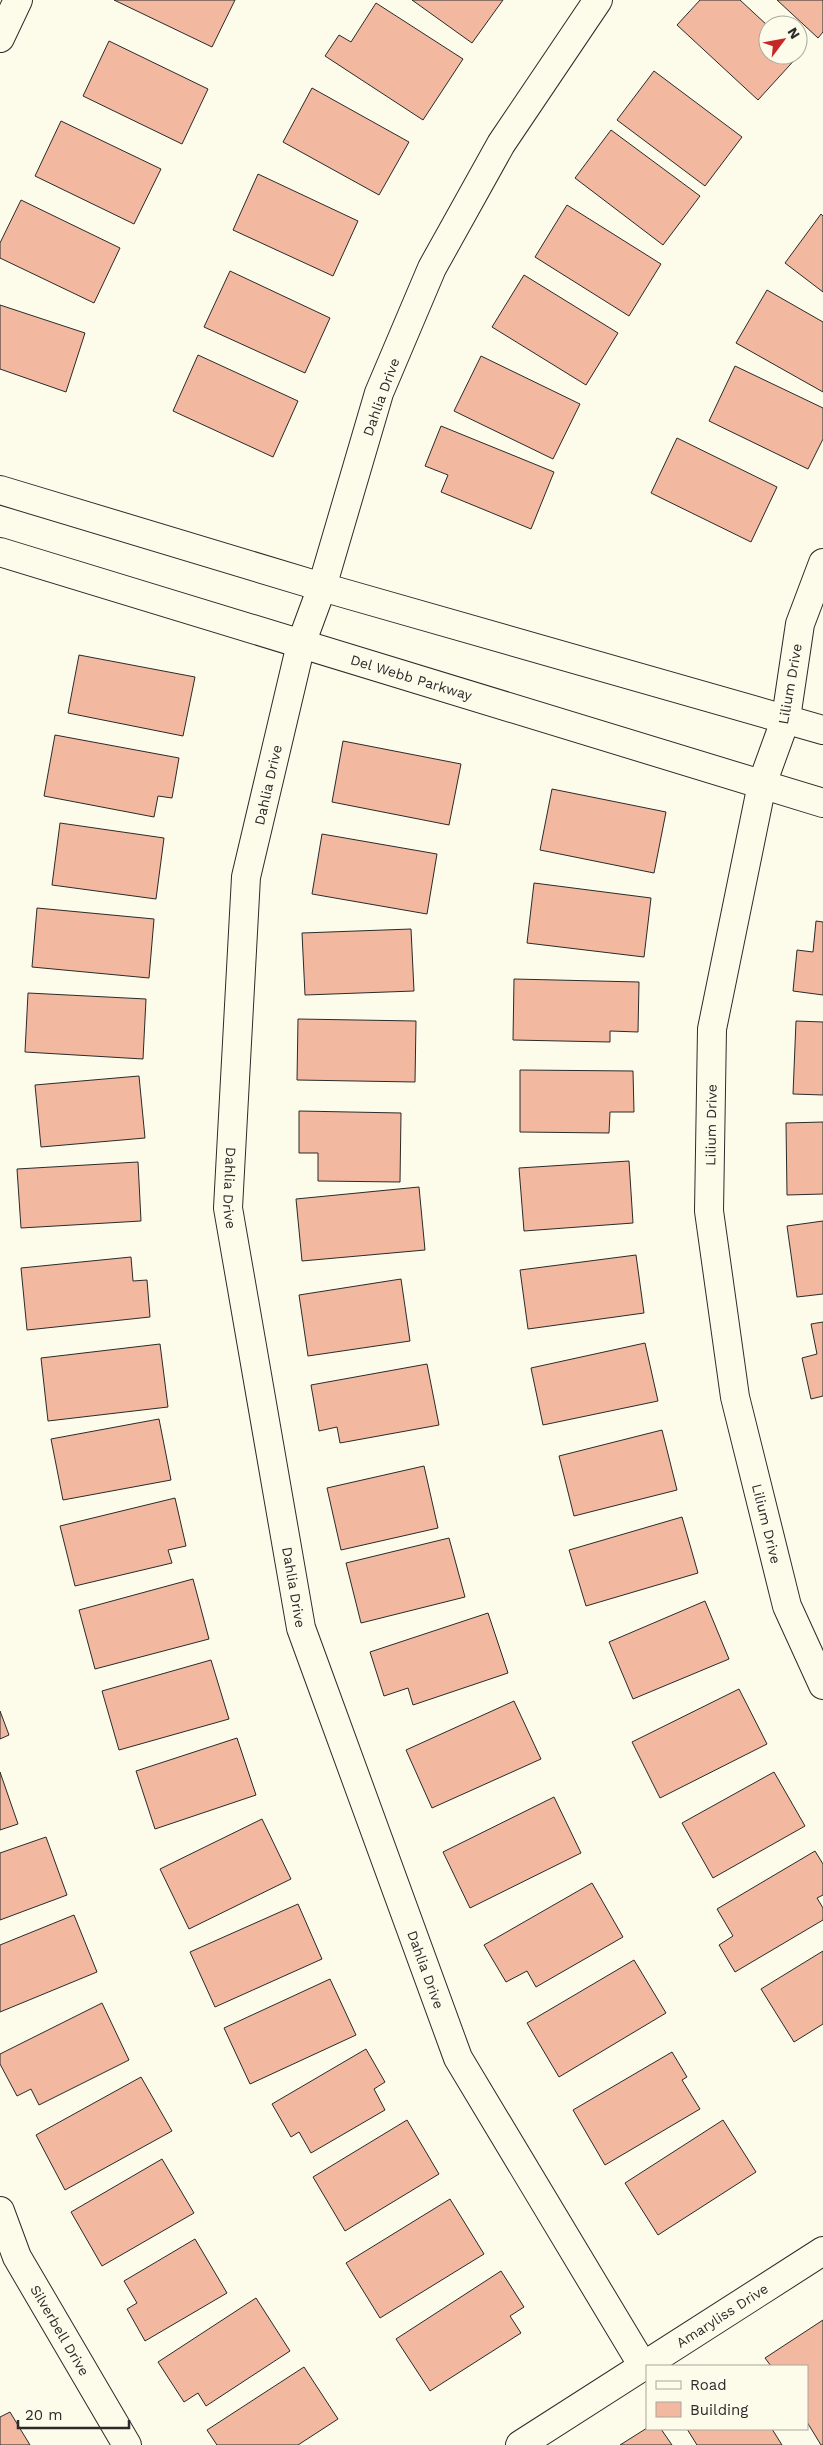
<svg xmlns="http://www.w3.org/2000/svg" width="823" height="2445" viewBox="0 0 823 2445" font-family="'Work Sans',sans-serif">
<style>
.building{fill:#f2b8a0;stroke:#2b2b2b}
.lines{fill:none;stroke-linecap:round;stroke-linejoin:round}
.street-casing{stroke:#2b2b2b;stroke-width:30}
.street{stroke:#fdfbea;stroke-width:28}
.labels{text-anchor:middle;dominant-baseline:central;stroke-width:4;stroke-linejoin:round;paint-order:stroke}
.street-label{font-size:14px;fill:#2b2b2b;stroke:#fdfbea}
</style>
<rect width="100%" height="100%" fill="#fdfbea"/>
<g class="building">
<polygon points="114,0 235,0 212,47"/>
<polygon points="412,0 503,0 472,43"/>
<polygon points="700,0 740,0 768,26 768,55 799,55 758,100 677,25"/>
<polygon points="777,0 823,0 823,32 818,38"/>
<polygon points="376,3 463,59 423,120 325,56 339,35 351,42"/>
<polygon points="109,41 208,89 182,144 83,96"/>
<polygon points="654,71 742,137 705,186 617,120"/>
<polygon points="312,88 409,142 379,195 283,142"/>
<polygon points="61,121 161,169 134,224 35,176"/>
<polygon points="611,130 700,196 663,245 575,178"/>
<polygon points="258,174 358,221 333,276 233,230"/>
<polygon points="21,200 120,248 94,303 0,258 0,243"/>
<polygon points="567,205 661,264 629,316 535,257"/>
<polygon points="821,214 823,216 823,292 785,263"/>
<polygon points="230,271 330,318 305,373 204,327"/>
<polygon points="524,275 618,333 586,385 492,327"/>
<polygon points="767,290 823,322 823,392 736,343"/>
<polygon points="0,305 85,333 66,392 0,369"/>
<polygon points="198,355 298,401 273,457 173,411"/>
<polygon points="481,356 580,404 553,459 454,411"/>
<polygon points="735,366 823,408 823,439 808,469 709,421"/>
<polygon points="441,426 554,472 531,529 441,492 448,475 425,466"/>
<polygon points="677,438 777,487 751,542 651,493"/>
<polygon points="79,655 195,677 183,736 68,713"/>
<polygon points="55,735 179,758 172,798 158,796 154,817 44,796"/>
<polygon points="343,741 461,764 449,825 332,802"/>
<polygon points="552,789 666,812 654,873 540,850"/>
<polygon points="60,823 164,838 156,899 52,885"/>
<polygon points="322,834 437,854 427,914 312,894"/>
<polygon points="534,883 651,898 644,957 527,943"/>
<polygon points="37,908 154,919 149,978 32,967"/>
<polygon points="816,921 823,922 823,995 793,991 797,950 813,952"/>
<polygon points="411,929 414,991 305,995 302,933"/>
<polygon points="514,979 639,982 638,1032 610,1031 610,1042 513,1040"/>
<polygon points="28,993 146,999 143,1059 25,1052"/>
<polygon points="298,1019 416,1021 415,1082 297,1080"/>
<polygon points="796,1021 823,1022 823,1095 793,1094"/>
<polygon points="520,1070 633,1071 634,1112 610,1112 609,1133 520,1132"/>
<polygon points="139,1076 145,1138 41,1147 35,1085"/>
<polygon points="299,1111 401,1113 400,1182 318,1181 318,1153 299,1153"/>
<polygon points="823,1122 823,1194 787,1195 786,1123"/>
<polygon points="629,1161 633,1223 524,1231 519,1168"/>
<polygon points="138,1162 141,1221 21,1228 17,1169"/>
<polygon points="419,1187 425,1250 302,1261 296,1199"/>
<polygon points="823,1221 823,1294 797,1297 787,1226"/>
<polygon points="636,1255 644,1313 528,1329 520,1270"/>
<polygon points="131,1257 133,1281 147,1280 150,1317 27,1330 21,1268"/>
<polygon points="401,1279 410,1341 308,1356 299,1295"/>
<polygon points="823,1322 823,1396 811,1399 802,1358 817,1354 811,1324"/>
<polygon points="645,1343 658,1401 543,1425 531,1368"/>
<polygon points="160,1344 168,1407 48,1421 41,1358"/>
<polygon points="427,1364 439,1425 340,1443 337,1427 319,1431 311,1385"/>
<polygon points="159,1419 171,1480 63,1500 51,1439"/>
<polygon points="662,1430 677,1490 574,1516 559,1456"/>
<polygon points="424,1466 438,1528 341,1550 327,1488"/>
<polygon points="175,1498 186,1546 168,1550 172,1563 75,1586 60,1526"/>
<polygon points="682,1517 698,1573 586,1606 569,1550"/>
<polygon points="449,1538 465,1597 361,1623 346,1563"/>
<polygon points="193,1579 209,1639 95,1669 79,1610"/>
<polygon points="705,1601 729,1659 633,1699 609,1642"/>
<polygon points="488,1613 508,1673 413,1705 408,1688 384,1696 370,1652"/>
<polygon points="211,1660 229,1719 119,1750 102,1691"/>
<polygon points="739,1689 767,1744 660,1798 632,1742"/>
<polygon points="514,1701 541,1759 432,1808 406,1750"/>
<polygon points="0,1711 9,1735 0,1739"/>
<polygon points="237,1738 256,1795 155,1829 136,1771"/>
<polygon points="0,1772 18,1824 0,1830"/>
<polygon points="774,1772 805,1826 713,1878 682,1823"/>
<polygon points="554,1797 581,1853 470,1908 443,1852"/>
<polygon points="262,1819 291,1879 189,1929 160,1869"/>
<polygon points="46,1837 67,1895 0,1920 0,1853"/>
<polygon points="815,1851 823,1864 823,1895 817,1898 823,1908 823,1920 735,1972 719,1945 733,1936 717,1909"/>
<polygon points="592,1883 623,1937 536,1987 527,1971 506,1982 484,1945"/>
<polygon points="298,1904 322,1959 215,2007 190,1952"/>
<polygon points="74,1915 97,1972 0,2012 0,1945"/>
<polygon points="823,1951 823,2024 794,2042 761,1989"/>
<polygon points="634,1960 666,2013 559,2077 527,2023"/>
<polygon points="330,1979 356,2035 250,2084 224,2028"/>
<polygon points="102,2003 129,2060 39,2105 31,2089 17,2096 0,2064 0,2054"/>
<polygon points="366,2049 385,2082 374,2089 385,2110 311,2153 299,2132 291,2137 272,2104"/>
<polygon points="672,2052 687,2077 682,2080 700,2109 605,2165 573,2110"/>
<polygon points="141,2077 172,2131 65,2190 36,2135"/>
<polygon points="407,2120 439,2174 345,2231 313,2177"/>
<polygon points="723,2120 756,2172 658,2235 625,2183"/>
<polygon points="162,2159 194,2213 102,2266 71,2212"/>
<polygon points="450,2199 484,2254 380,2318 346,2263"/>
<polygon points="195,2239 227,2293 145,2341 127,2309 137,2303 124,2281"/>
<polygon points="501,2271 524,2307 510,2316 521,2333 430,2391 396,2339"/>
<polygon points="256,2298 290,2351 206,2406 198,2393 184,2402 158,2362"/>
<polygon points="823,2320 823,2445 821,2445 807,2422 807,2366 771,2366 765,2358"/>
<polygon points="304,2367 338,2419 298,2445 217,2445 207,2430"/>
<polygon points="10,2412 30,2445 0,2445 0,2417"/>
<polygon points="647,2428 661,2429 672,2445 620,2445"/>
<polygon points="687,2429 772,2429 782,2445 697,2445"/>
</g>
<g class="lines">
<g class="street-casing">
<g id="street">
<path id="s1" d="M 598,0 L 501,144 L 432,268 L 379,393 L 322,587 L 301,644 L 246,877 L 228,1208 L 301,1628 L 458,2058 L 643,2366"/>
<polyline points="0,38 18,0"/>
<polyline points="0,490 322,587 823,730"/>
<path id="s2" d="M 0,552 L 823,803"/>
<path id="s3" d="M 823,563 L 800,624 L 786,718 L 762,784 L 712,1029 L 709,1211 L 735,1397 L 787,1606 L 823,1685"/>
<path id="s4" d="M 0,2211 L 17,2257 L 127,2445"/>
<path id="s5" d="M 520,2445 L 823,2251"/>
</g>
</g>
<use href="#street" class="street"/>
</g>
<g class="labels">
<g class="street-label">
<text transform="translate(381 397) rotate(-70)">Dahlia Drive</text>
<text stroke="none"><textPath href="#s2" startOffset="430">Del Webb Parkway</textPath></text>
<text transform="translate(790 684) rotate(-80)">Lilium Drive</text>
<text transform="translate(268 785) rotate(-77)">Dahlia Drive</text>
<text transform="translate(711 1125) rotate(-89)">Lilium Drive</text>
<text stroke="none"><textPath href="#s1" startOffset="1265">Dahlia Drive</textPath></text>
<text stroke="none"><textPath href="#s3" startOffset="981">Lilium Drive</textPath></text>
<text stroke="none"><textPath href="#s1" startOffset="1670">Dahlia Drive</textPath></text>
<text stroke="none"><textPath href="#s1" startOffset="2075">Dahlia Drive</textPath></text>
<text stroke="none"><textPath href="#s5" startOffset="240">Amaryliss Drive</textPath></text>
<text stroke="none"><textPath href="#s4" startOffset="134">Silverbell Drive</textPath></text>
</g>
</g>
<rect x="646" y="2365" width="162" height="65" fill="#fdfbea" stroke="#a9a89e"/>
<rect x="656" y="2381" width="25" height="8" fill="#fdfbea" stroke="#a9a89e"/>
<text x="690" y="2390" font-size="15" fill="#2b2b2b">Road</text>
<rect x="656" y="2402" width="25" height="15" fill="#f2b8a0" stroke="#a9a89e"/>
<text x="690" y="2415" font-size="15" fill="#2b2b2b">Building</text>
<g transform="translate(783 40) rotate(58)"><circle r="24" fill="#fdfbea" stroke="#a9a89e"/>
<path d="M0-4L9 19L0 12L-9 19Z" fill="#c62828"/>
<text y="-8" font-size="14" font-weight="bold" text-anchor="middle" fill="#2b2b2b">N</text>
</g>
<path d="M18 2420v8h111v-8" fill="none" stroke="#2b2b2b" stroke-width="2.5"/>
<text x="25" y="2420" font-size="15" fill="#2b2b2b" stroke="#fdfbea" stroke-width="4" paint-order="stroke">20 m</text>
</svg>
